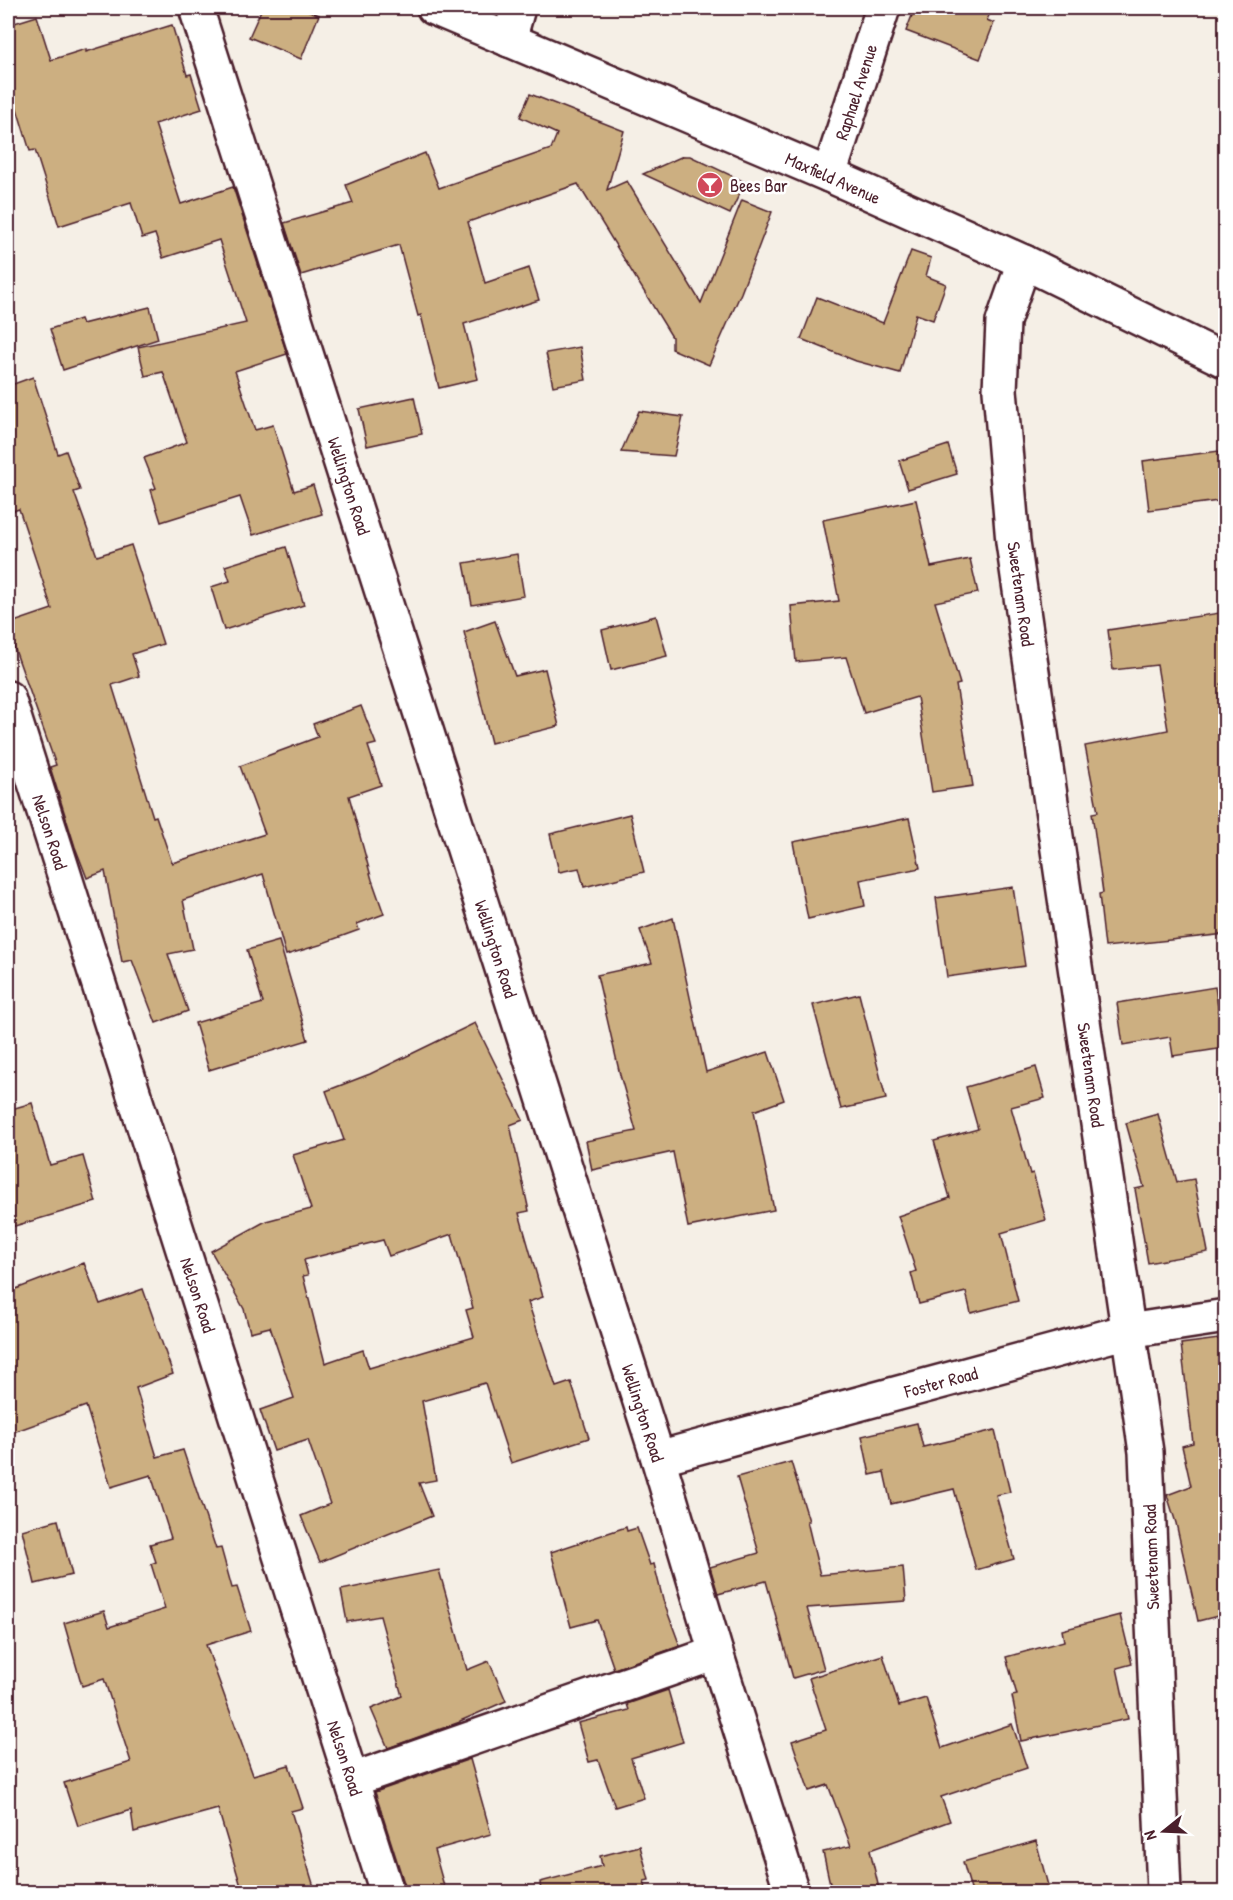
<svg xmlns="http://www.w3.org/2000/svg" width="1233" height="1900" viewBox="0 0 1233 1900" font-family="'Patrick Hand',sans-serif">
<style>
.building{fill:#ccaf81;stroke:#4a1f2b;stroke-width:1.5;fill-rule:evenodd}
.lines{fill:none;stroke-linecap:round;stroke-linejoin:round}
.street-casing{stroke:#4a1f2b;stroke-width:38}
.secondary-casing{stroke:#4a1f2b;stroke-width:38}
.street{stroke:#fff;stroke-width:33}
.secondary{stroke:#fff;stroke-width:33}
.labels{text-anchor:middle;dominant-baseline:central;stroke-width:5;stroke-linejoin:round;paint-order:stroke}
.street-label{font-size:18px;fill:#4a1f2b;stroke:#fff}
.poi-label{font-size:18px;fill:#4a1f2b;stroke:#fff;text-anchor:start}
</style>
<rect width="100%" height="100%" fill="#f5efe6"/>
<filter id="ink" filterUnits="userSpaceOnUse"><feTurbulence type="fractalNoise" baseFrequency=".0167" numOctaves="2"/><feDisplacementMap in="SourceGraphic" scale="12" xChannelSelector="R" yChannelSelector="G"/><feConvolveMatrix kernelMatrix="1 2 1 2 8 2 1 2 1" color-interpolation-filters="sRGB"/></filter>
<g filter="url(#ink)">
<g class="building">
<polygon points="262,8 302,8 319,15 301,59 249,37"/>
<polygon points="915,8 992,8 987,20 994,23 980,59 906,31"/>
<polygon points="37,16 51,60 86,49 86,52 172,25 187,75 191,74 202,109 155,124 181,204 233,187 287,354 235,371 255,430 273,425 294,491 313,485 322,514 253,535 240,497 161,522 151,490 156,488 144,458 187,442 163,372 145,376 138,347 246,323 219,240 163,258 155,234 142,238 131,203 59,226 35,150 30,151 14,99 8,101 8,25"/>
<polygon points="530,94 624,131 607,190 627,181 701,303 742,200 772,212 741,293 709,365 672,349 672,337 578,184 468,222 485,283 529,268 539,300 464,324 478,379 439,388 421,315 418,316 399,245 301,275 284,223 353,203 346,185 425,153 439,188 551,149 557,134 520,117"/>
<polygon points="683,156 690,156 745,182 730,214 643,174"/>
<polygon points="911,251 931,258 926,276 946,284 933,320 916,314 900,373 856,361 801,339 817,297 883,323"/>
<polygon points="150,307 158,339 63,370 50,329 80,319 82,324"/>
<polygon points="580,347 586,380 553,386 546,353"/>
<polygon points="33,377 58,454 66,451 80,490 74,492 97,556 131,545 163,644 132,654 139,676 112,685 153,817 156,816 172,863 265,834 240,766 318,737 313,724 361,706 376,744 368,746 381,785 349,796 372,880 384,914 357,924 359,930 323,943 323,944 286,955 263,874 183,900 193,949 168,954 188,1011 156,1023 132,960 122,962 105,871 87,878 75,847 50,767 56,765 8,630 8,624 52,609 19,509 13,511 8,494 8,386"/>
<polygon points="414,397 422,434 367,446 359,409"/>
<polygon points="639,411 683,417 674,456 621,452"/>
<polygon points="948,445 957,474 908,489 899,461"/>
<polygon points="1219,451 1226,500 1149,510 1143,461"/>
<polygon points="916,500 931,567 970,559 978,593 935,602 960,684 956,685 973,786 932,792 917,697 864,713 846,657 796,662 791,606 839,601 823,520"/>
<polygon points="286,547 304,605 224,630 211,587 230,581 225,566"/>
<polygon points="517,554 524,596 472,605 464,563"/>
<polygon points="1226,612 1226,683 1221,684 1226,725 1226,934 1105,947 1099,894 1103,893 1092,813 1098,812 1085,746 1168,730 1157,665 1113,670 1108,630"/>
<polygon points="656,616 667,656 611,670 602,630"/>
<polygon points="495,621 515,676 545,669 559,726 491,743 464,632"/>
<polygon points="630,814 644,872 584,887 579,868 559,872 550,834"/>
<polygon points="909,818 920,868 860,880 865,906 808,919 793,842"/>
<polygon points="1013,887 1025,966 947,977 936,898"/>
<polygon points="673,918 706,1072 768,1052 784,1100 754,1111 774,1210 688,1227 673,1152 592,1170 586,1141 636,1131 620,1075 597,975 652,963 640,930"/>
<polygon points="279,941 308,1040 209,1070 195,1023 263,1003 247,950"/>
<polygon points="1215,987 1224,1048 1173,1056 1170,1037 1123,1045 1117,1003"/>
<polygon points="859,994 886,1099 841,1109 813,1005"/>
<path d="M 475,1023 L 523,1120 L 510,1125 L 529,1211 L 519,1213 L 543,1297 L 528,1302 L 556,1387 L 571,1382 L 589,1438 L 511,1463 L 485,1383 L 422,1401 L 436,1480 L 419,1483 L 432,1516 L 320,1562 L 301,1516 L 330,1504 L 308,1440 L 274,1451 L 260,1410 L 294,1398 L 270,1327 L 250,1332 L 244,1309 L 211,1251 L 266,1221 L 311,1209 L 293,1155 L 344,1140 L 326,1091 L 370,1074 ZM 452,1234 L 473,1308 L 466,1310 L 474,1337 L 369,1368 L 363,1350 L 325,1363 L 303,1276 L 308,1275 L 304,1260 L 383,1240 L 389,1256 Z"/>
<polygon points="1036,1067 1045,1098 1011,1107 1030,1174 1033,1173 1046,1220 1001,1233 1018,1301 971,1313 966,1292 919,1304 911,1273 916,1271 898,1216 950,1198 934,1141 978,1129 966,1087"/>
<polygon points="32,1103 50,1165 83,1156 96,1202 8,1228 8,1110"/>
<polygon points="1158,1114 1177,1182 1194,1179 1208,1252 1148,1263 1135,1189 1144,1187 1126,1123"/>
<polygon points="84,1263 100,1304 143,1289 173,1374 136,1388 157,1457 183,1450 216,1549 221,1548 232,1588 237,1587 251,1631 206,1645 253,1775 289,1765 303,1808 291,1811 314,1887 298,1893 243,1893 218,1809 134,1832 131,1810 78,1826 64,1783 131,1762 104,1679 82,1686 64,1623 104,1611 109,1627 165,1609 151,1564 156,1562 150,1544 171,1538 151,1475 111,1487 86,1406 8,1434 8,1292"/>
<polygon points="1226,1338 1226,1614 1198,1621 1176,1523 1167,1495 1191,1486 1182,1446 1193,1443 1181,1344"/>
<polygon points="917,1423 923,1447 995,1430 1010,1492 996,1495 1014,1559 976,1570 954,1489 891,1504 884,1472 870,1475 862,1436"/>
<polygon points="791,1462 809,1521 807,1521 820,1575 903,1567 906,1601 807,1608 824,1669 793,1678 766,1581 718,1594 710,1567 759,1553 737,1477"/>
<polygon points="58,1520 72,1575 35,1584 22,1530"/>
<polygon points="626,1527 627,1531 637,1528 650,1565 654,1564 663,1600 680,1646 614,1669 597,1620 571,1627 551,1552"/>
<polygon points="439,1570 467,1670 489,1661 506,1701 460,1721 460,1722 388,1748 371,1709 402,1696 380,1616 347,1622 341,1590"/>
<polygon points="1120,1615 1132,1664 1117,1668 1128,1719 1021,1741 1012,1696 1017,1695 1006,1657 1064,1641 1062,1630"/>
<polygon points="883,1655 899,1706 926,1698 942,1748 1012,1724 1027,1768 941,1797 950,1821 870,1850 880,1893 832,1893 823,1852 851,1846 828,1785 809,1791 792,1741 826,1730 809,1678"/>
<polygon points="668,1690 683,1742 631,1758 644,1798 615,1807 598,1760 589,1762 578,1723 629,1710 627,1704"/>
<polygon points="470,1759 491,1834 434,1850 446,1893 405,1893 405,1886 375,1792"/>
<polygon points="1036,1841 1050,1893 972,1893 963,1862"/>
<polygon points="640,1846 649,1880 644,1881 647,1893 541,1893 540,1882 602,1866 600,1856"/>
</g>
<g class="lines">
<g class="street-casing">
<g id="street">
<polyline points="196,8 658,1458 716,1653 792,1892"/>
<polyline points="509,40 518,8"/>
<polyline points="829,175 883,8"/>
<polyline points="1024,262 1003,322 1000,390 1013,542 1146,1452 1164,1892"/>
<polyline points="8,698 387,1892"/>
<polyline points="658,1458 1128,1331 1226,1316"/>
<polyline points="352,1780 716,1653"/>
</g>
</g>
<g class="secondary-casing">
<polyline id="secondary" points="434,8 829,175 1024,262 1226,361"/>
</g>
<use href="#street" class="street"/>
<use href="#secondary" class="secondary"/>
</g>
</g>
<defs>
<g id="bar-disc" transform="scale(1.35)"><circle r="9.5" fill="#d1495b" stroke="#fff"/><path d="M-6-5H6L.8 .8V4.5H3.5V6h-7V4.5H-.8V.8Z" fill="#fff"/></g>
</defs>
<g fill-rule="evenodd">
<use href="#bar-disc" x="710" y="185"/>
</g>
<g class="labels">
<g class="street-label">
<text transform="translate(856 92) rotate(-72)">Raphael Avenue</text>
<text transform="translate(833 178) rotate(24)">Maxfield Avenue</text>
<text transform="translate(349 486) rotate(72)">Wellington Road</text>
<text transform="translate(1021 594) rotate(82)">Sweetenam Road</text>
<text transform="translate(50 832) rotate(72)">Nelson Road</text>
<text transform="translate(496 949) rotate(72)">Wellington Road</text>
<text transform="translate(1091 1075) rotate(82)">Sweetenam Road</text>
<text transform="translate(198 1295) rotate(72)">Nelson Road</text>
<text transform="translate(941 1382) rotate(-15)">Foster Road</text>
<text transform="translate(643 1413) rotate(72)">Wellington Road</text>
<text transform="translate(1151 1557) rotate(-92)">Sweetenam Road</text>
<text transform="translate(345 1758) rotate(72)">Nelson Road</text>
</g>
<g class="poi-label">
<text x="730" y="185">Bees Bar</text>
</g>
</g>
<rect width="1233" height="1900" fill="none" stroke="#fff" stroke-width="30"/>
<rect x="15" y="15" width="1203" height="1870" fill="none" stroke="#4a1f2b" stroke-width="2" filter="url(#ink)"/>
<g transform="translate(1164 1831) rotate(252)" stroke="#ffffff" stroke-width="4.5" paint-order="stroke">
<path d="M0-4.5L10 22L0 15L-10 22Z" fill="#4a1f2b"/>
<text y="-9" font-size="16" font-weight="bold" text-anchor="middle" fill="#4a1f2b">N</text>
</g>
</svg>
